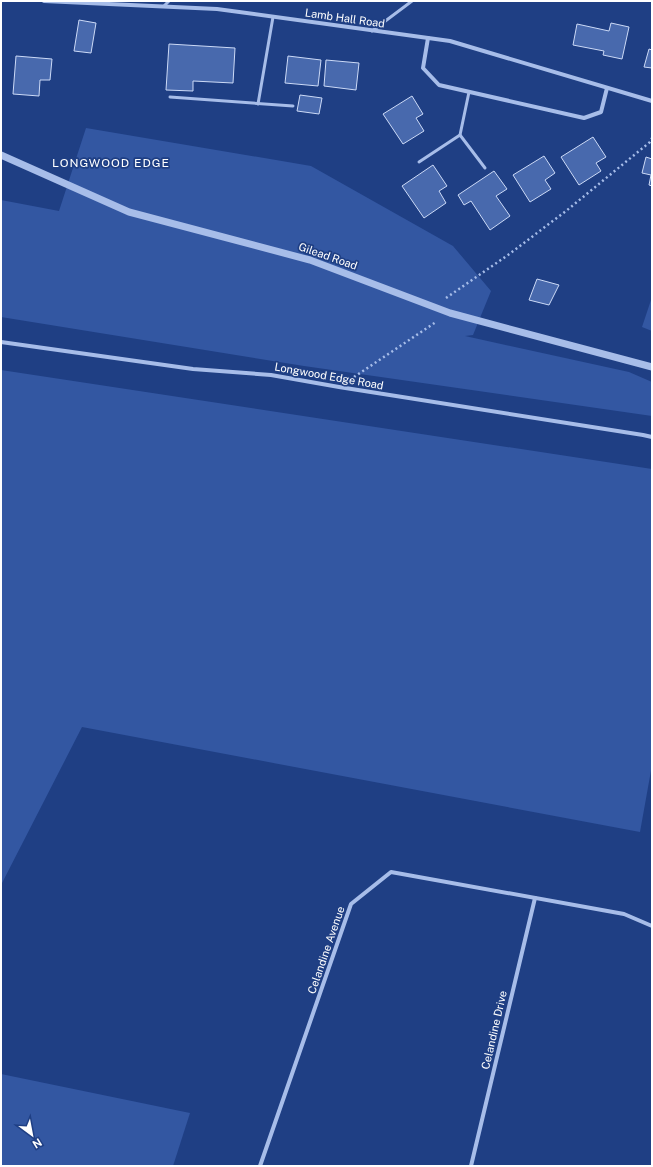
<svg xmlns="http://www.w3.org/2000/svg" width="653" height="1167" viewBox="0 0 653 1167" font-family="'Public Sans',sans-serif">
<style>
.green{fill:#3357a2}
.building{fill:#4869ad;stroke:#ccdaf7}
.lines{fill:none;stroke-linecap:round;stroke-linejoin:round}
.path{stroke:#a7bde9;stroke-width:2.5;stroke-dasharray:2 3;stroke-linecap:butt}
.service{stroke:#a7bde9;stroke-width:3}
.minor{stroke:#a7bde9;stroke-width:4}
.tertiary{stroke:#a7bde9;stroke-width:7}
.labels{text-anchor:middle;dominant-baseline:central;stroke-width:3.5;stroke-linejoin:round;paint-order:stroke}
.street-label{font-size:11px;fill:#fff;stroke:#1f3f84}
.neighbourhood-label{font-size:12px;letter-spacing:1px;fill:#fff;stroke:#1f3f84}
</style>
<rect width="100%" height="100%" fill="#1f3f84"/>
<g class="green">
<polygon points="86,128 311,166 453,246 491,291 473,335 465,336 629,372 652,382 652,416 304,366 1,317 1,200 59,211"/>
<polygon points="652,297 652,331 642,327"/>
<polygon points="1,370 652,469 652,765 640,832 82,727 1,885"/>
<polygon points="1,1074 190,1113 173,1166 1,1166"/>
</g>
<g class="building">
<polygon points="79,20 96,23 91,53 74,51"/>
<polygon points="611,23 629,27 622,59 603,55 604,51 573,45 577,24 609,31"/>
<polygon points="169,44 235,48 233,83 193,81 193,91 166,90"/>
<polygon points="649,49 652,50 652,68 644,67"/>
<polygon points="16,56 52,59 50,80 40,80 39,96 13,94"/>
<polygon points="288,56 321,60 318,86 285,83"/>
<polygon points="326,60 359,63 356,90 324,86"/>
<polygon points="300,95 322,98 319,114 297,111"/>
<polygon points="412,96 423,114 416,118 424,131 403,144 383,114"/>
<polygon points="593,137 606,157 596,163 601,171 579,185 561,157"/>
<polygon points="544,156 555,173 545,180 551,189 530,202 513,175"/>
<polygon points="646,157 652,159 652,186 649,185 651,175 642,173"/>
<polygon points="433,165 447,186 439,191 446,203 424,218 402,186"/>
<polygon points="494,171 507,189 496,196 510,216 490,230 471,201 464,205 458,195"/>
<polygon points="537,279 559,285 549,305 529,300"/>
</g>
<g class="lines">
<g class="path">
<polyline points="446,298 508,255 566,211 650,142 652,138"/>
<polyline points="354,377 436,322"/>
</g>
<g class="service">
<polyline points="164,6 169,1"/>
<polyline points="372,31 412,1"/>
<polyline points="170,97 293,106"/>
<polyline points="258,104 273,17"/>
<polyline points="460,135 469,92"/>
<polyline points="419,162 460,135 485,168"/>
</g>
<g class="minor">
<polyline points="44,1 217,9 450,41 652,101"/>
<polyline points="428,38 423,68 439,85 584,118 601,112 607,88"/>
<polyline points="1,342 193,369 271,375 339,387 643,435 652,437"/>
<polyline points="260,1166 351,904 391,872 624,914 652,926"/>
<polyline points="471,1166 535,898"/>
</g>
<polyline class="tertiary" points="1,155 129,212 310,260 450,313 652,367"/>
</g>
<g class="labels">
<g class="street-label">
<text transform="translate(345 18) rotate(8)">Lamb Hall Road</text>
<text transform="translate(328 256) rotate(19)">Gilead Road</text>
<text transform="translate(329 376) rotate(10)">Longwood Edge Road</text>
<text transform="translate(326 950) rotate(-71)">Celandine Avenue</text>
<text transform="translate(494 1030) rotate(-77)">Celandine Drive</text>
</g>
<g class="neighbourhood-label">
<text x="111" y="163">LONGWOOD EDGE</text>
</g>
</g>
<rect width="653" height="1167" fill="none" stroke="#ffffff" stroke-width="4"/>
<g transform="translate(32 1135) rotate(148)" stroke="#1f3f84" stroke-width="3" paint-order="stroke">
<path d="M0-3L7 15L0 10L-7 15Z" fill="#ffffff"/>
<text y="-6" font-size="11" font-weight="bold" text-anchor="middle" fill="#ffffff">N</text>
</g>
</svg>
